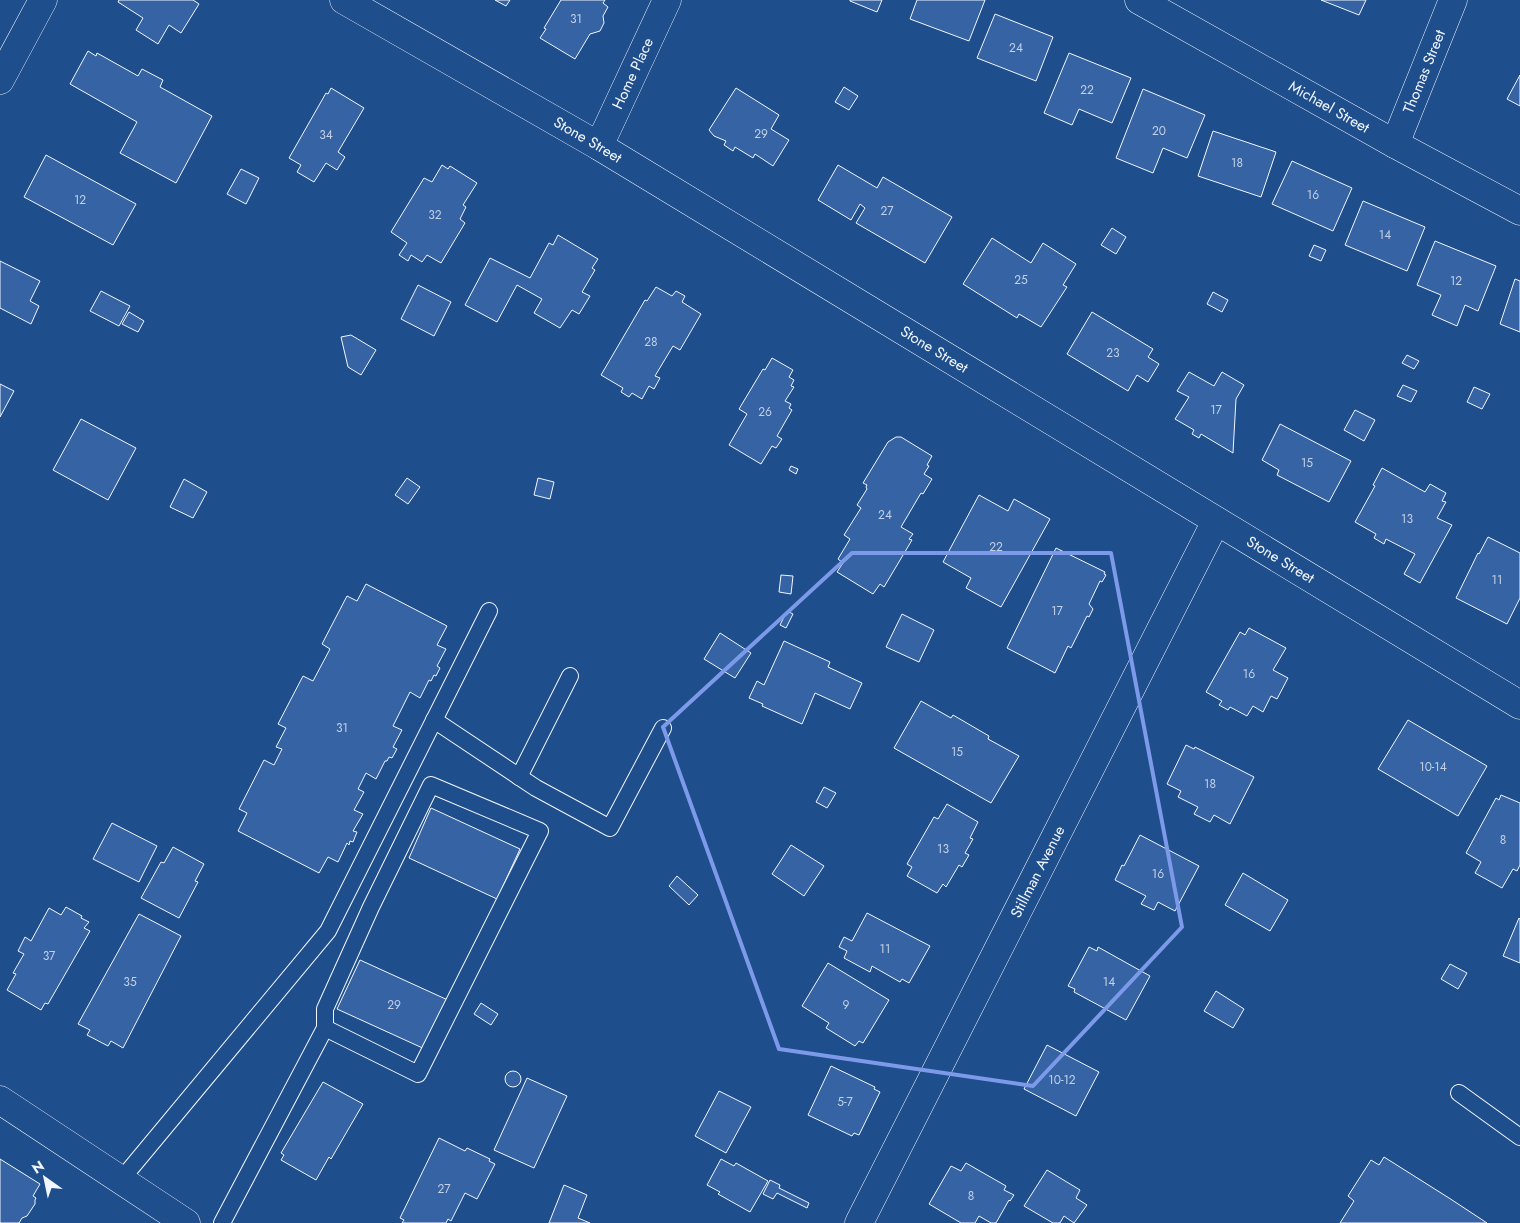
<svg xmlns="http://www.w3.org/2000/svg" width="1520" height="1223" viewBox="0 0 1520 1223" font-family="Jost,sans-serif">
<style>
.building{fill:#3563a3;stroke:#f2f6ff}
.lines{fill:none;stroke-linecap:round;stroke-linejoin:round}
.lane-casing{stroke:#f2f6ff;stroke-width:18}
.street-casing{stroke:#f2f6ff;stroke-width:29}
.secondary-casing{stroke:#f2f6ff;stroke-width:29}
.lane{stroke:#1f4e8c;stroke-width:16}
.street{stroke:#1f4e8c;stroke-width:28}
.secondary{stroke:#1f4e8c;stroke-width:28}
.marked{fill:none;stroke:#7d9aea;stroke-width:4;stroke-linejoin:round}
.labels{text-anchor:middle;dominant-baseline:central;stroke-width:4;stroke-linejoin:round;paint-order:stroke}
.number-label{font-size:12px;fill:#c3d1e8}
.street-label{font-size:15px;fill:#f2f6ff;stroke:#1f4e8c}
</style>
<rect width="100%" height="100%" fill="#1f4e8c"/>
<g class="building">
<polygon points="119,0 193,0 199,4 181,33 169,25 158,44 136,30 143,18 118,2"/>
<polygon points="495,0 510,0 506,6"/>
<polygon points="561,0 605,0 603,3 608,7 603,16 604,23 600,31 590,34 575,59 540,38 546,29 544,28"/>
<polygon points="850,0 882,0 877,12 850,1"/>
<polygon points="917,0 985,0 969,41 910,19"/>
<polygon points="1321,0 1366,0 1359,15"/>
<polygon points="995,14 1053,37 1036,81 977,58"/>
<polygon points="88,51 96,56 97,53 138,76 142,69 163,80 160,87 212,116 176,183 120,153 137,122 70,84"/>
<polygon points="1069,53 1131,78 1112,123 1079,109 1072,125 1044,113"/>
<polygon points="1520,75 1520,106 1507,99"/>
<polygon points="844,87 858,96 849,110 835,102"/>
<polygon points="331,88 364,108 338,152 345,157 337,170 326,163 314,182 297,172 301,165 289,158 326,93 328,94"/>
<polygon points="736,88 779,115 771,129 789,140 773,166 755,154 753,158 735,147 733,151 724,145 726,141 714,136 709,130"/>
<polygon points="1143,89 1205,115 1187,158 1163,148 1153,173 1116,158"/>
<polygon points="1213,131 1276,152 1261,197 1198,176"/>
<polygon points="46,155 136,204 113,245 24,197"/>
<polygon points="1292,161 1352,188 1333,231 1272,204"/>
<polygon points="442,165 448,169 450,166 477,183 463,205 466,207 460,219 465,223 441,263 427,255 422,262 411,255 408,261 399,255 407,243 391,232 424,178 432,182"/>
<polygon points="838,165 877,188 883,177 952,217 925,263 856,223 865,208 860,204 851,220 818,200"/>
<polygon points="241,169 259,178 246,204 227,194"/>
<polygon points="1363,201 1425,227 1407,271 1345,245"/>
<polygon points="1112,228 1126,237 1116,254 1101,245"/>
<polygon points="558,235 598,259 592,268 595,270 582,292 590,296 579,314 572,310 560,328 534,313 542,299 517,285 497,322 465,305 490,258 530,278 549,243 553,245"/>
<polygon points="992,238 1031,263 1043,243 1076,264 1063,285 1067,287 1041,327 1019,314 1017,318 963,284"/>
<polygon points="1435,241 1496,266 1478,311 1465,305 1457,326 1432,315 1441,295 1417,285"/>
<polygon points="1314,245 1326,250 1321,261 1309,256"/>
<polygon points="0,261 40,281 30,301 39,306 31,324 0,308"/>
<polygon points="1515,279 1520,281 1520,332 1500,324"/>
<polygon points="418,285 451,302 434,336 401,319"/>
<polygon points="656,287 672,296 676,291 685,296 682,302 701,314 680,350 673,346 655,376 660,378 654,389 649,386 642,399 632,393 629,397 621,392 623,388 601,375 645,300 647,301"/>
<polygon points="101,291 130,306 119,326 90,311"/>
<polygon points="1213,292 1228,300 1222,312 1207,304"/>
<polygon points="129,312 144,321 138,332 122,324"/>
<polygon points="1092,312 1153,349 1148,357 1159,364 1148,382 1137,375 1128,391 1067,354"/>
<polygon points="351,335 376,350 361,375 348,367 341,337"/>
<polygon points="1407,355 1419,361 1414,369 1402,363"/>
<polygon points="772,358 793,370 789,377 794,380 791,386 794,387 785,401 791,404 789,408 792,410 777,436 782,439 776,448 772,446 761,464 729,445 747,414 739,409 763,369 765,370"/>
<polygon points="1189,372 1214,386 1222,372 1244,385 1236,399 1233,453 1201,434 1199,438 1192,434 1194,430 1175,419 1189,397 1177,391"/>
<polygon points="0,384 14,391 0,417"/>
<polygon points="1403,385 1417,391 1411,402 1397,396"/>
<polygon points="1474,387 1490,394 1482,409 1467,402"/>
<polygon points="1355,410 1375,420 1364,441 1344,430"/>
<polygon points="81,419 136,448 108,500 53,470"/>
<polygon points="1280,424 1351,461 1329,502 1277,475 1279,470 1262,460"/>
<polygon points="896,437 901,437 932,456 927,465 929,466 924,474 932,479 923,494 921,493 901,527 913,534 909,539 912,540 884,587 880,584 873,594 837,572 843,563 838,559 850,539 844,535 861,508 857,505 867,489 866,487 867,485 863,483 888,442"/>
<polygon points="791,466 798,469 796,474 789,470"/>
<polygon points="1382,468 1425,492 1430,484 1446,493 1442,501 1446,502 1437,518 1452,525 1420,583 1404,574 1415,554 1386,539 1384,544 1374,538 1376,534 1355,522 1375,486 1373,485"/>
<polygon points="407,478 420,487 408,504 395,495"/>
<polygon points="538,478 554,482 550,499 534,495"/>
<polygon points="184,479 207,492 193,518 170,507"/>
<polygon points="979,495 1008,511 1014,499 1050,519 1001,607 966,588 971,578 943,562"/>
<polygon points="1488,537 1520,553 1520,598 1507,624 1456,598 1478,553 1479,554"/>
<polygon points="1056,548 1105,572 1104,574 1106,575 1102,582 1100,581 1089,604 1093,609 1089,617 1087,616 1071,648 1068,646 1055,673 1007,648"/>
<polygon points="781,575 793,576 791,594 779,592"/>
<polygon points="366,584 447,626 437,645 446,649 437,666 440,668 436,676 434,675 431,681 429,680 420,698 410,692 393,726 402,730 393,747 397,749 392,758 389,757 387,761 385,761 376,779 366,773 358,789 364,792 354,810 363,814 353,831 357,832 353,842 350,841 349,845 347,843 338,862 328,857 319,873 238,831 247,813 239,809 264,760 274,765 282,749 276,747 286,728 278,724 303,676 313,681 330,649 322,644 347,596 357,601"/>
<polygon points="787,611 793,614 786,628 780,625"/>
<polygon points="902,614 934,630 919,662 886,647"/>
<polygon points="1249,628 1286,648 1273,670 1288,678 1277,699 1271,696 1263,712 1253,706 1247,716 1230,707 1228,710 1219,705 1222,701 1206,692 1240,632 1245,635"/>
<polygon points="720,633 751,653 735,678 704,659"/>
<polygon points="784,641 830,662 828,667 862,683 850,709 815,693 802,724 762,706 763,704 749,698 757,681 764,685"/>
<polygon points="921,701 951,718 953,715 989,736 988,739 1019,756 991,803 894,748"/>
<polygon points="1408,720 1487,766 1458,816 1378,769"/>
<polygon points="1186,745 1194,749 1195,747 1254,777 1230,824 1214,815 1210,822 1194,814 1198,807 1178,797 1181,791 1167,784"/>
<polygon points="824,787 836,793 827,808 816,802"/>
<polygon points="1501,795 1520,803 1520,865 1517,871 1513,869 1502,888 1475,873 1481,862 1466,853 1496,798 1499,800"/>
<polygon points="947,804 978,822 970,838 973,839 965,853 969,855 962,867 959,865 946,887 943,884 937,893 907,876 912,867 907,864 934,817 938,819"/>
<polygon points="431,808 520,849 497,899 409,858"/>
<polygon points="112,823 157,846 139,882 93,859"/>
<polygon points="1140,835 1199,866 1175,911 1158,902 1154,910 1141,904 1146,896 1115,880 1122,865 1124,866"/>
<polygon points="791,845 824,866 804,896 772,874"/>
<polygon points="173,847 204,864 195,881 198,882 179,918 141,898 161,862 164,863"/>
<polygon points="1243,873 1288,900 1270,931 1225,905"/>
<polygon points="677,876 698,895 689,905 669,886"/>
<polygon points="66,907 82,916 81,918 89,922 84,928 90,931 48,1004 45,1003 41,1010 7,990 16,974 13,973 24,954 18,951 25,937 31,941 49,908 61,915"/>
<polygon points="867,913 930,946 909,983 902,979 900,982 872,966 870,972 844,958 847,951 839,947 844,937 852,941"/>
<polygon points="139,914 181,936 123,1048 111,1041 108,1046 87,1035 90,1030 78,1024"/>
<polygon points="1519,918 1520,919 1520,963 1503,956"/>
<polygon points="1089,947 1097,951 1098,947 1150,976 1126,1020 1074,992 1075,989 1068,986"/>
<polygon points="360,960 450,1001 427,1050 337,1009"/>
<polygon points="828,963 889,1000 863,1043 859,1041 855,1046 826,1028 829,1023 802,1006"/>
<polygon points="1450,964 1467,973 1458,989 1441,979"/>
<polygon points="1216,991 1244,1009 1233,1028 1204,1011"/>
<polygon points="481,1003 498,1014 491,1025 474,1014"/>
<polygon points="1047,1045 1099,1072 1076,1116 1024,1089"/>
<polygon points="831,1066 875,1087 874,1089 880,1092 859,1135 854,1133 852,1136 808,1115"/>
<circle cx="513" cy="1079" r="8"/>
<polygon points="527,1078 567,1096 534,1168 494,1150"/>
<polygon points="323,1082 363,1104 331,1159 329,1157 316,1180 281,1160 284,1155 281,1153"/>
<polygon points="719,1091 751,1107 726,1153 695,1136"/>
<polygon points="439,1138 465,1151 467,1148 490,1159 489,1161 495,1164 477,1199 465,1193 451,1221 448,1219 446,1223 402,1223 404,1220 400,1218"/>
<polygon points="1384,1157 1449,1198 1487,1223 1340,1223 1354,1201 1348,1196 1371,1160 1379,1165"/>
<polygon points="0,1159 40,1184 33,1196 36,1198 35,1200 35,1204 27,1216 22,1218 19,1223 0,1223"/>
<polygon points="721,1159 734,1166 736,1163 768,1181 750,1212 718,1194 720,1192 707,1185"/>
<polygon points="966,1163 1006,1186 1004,1190 1014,1195 1010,1201 1009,1200 996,1223 991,1223 979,1216 975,1223 961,1223 929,1204 951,1166 961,1171"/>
<polygon points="1047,1170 1080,1190 1076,1198 1087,1205 1074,1223 1064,1216 1060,1223 1053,1223 1024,1206"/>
<polygon points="770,1180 780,1185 779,1188 809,1203 807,1208 777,1193 773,1199 763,1194"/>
<polygon points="564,1185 587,1195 578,1218 590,1223 549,1223"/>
</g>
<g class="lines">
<g class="lane-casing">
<g id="lane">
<polyline points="434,720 536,788 610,828 663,728"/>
<polyline points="519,777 570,676"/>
<polyline points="1459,1093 1520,1137"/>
<polyline points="121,1180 328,931 489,611"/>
<polyline points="222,1223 325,1028 325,1009 371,907 431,785 540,831 418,1074 325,1028"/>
</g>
</g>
<g class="street-casing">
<g id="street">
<path id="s1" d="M 344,0 L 599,146 L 1520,705"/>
<path id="s2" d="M 1139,0 L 1395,144 L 1520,211"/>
<polyline points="0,80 43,0"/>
<path id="s3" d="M 1395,144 L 1453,0"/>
<path id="s4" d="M 599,146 L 667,0"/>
<path id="s5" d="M 859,1223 L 1216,521"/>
</g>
</g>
<g class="secondary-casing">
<polyline id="secondary" points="0,1100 186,1223"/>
</g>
<use href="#lane" class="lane"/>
<use href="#street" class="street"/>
<use href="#secondary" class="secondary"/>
</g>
<path class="marked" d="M 852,553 L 1111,553 L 1182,927 L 1033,1086 L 779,1049 L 663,727 Z"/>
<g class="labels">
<g class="number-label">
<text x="576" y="19">31</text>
<text x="1016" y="48">24</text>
<text x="1087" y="90">22</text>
<text x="1159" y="131">20</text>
<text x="761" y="134">29</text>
<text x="326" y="135">34</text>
<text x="1237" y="163">18</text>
<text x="1313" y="195">16</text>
<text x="80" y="200">12</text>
<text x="887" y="211">27</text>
<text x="435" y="215">32</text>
<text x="1385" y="235">14</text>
<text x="1021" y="280">25</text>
<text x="1456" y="281">12</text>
<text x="651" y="342">28</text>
<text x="1113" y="353">23</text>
<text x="1216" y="410">17</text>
<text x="765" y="412">26</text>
<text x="1307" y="463">15</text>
<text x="885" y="515">24</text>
<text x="1407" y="519">13</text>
<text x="996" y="547">22</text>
<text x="1497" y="580">11</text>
<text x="1057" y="611">17</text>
<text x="1249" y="674">16</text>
<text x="342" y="728">31</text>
<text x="957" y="752">15</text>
<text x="1433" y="767">10-14</text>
<text x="1210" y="784">18</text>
<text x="1503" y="840">8</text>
<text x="943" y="849">13</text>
<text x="1158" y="874">16</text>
<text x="885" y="949">11</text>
<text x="49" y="956">37</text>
<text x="130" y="982">35</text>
<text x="1109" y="982">14</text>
<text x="394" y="1005">29</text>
<text x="846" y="1005">9</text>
<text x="1062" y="1080">10-12</text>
<text x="845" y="1102">5-7</text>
<text x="444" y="1189">27</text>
<text x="971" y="1196">8</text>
</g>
<g class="street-label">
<text stroke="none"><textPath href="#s3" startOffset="78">Thomas Street</textPath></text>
<text stroke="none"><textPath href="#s4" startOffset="80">Home Place</textPath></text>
<text stroke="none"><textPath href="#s2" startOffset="218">Michael Street</textPath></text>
<text stroke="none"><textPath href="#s1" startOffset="281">Stone Street</textPath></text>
<text stroke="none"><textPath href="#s1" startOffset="686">Stone Street</textPath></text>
<text stroke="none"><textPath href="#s1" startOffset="1091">Stone Street</textPath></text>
<text stroke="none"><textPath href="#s5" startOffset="394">Stillman Avenue</textPath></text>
</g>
</g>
<g transform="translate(45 1178) rotate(327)" stroke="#1f4e8c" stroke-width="4" paint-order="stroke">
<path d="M0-4L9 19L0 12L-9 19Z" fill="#f2f6ff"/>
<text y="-8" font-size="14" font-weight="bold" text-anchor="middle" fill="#f2f6ff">N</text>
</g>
</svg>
